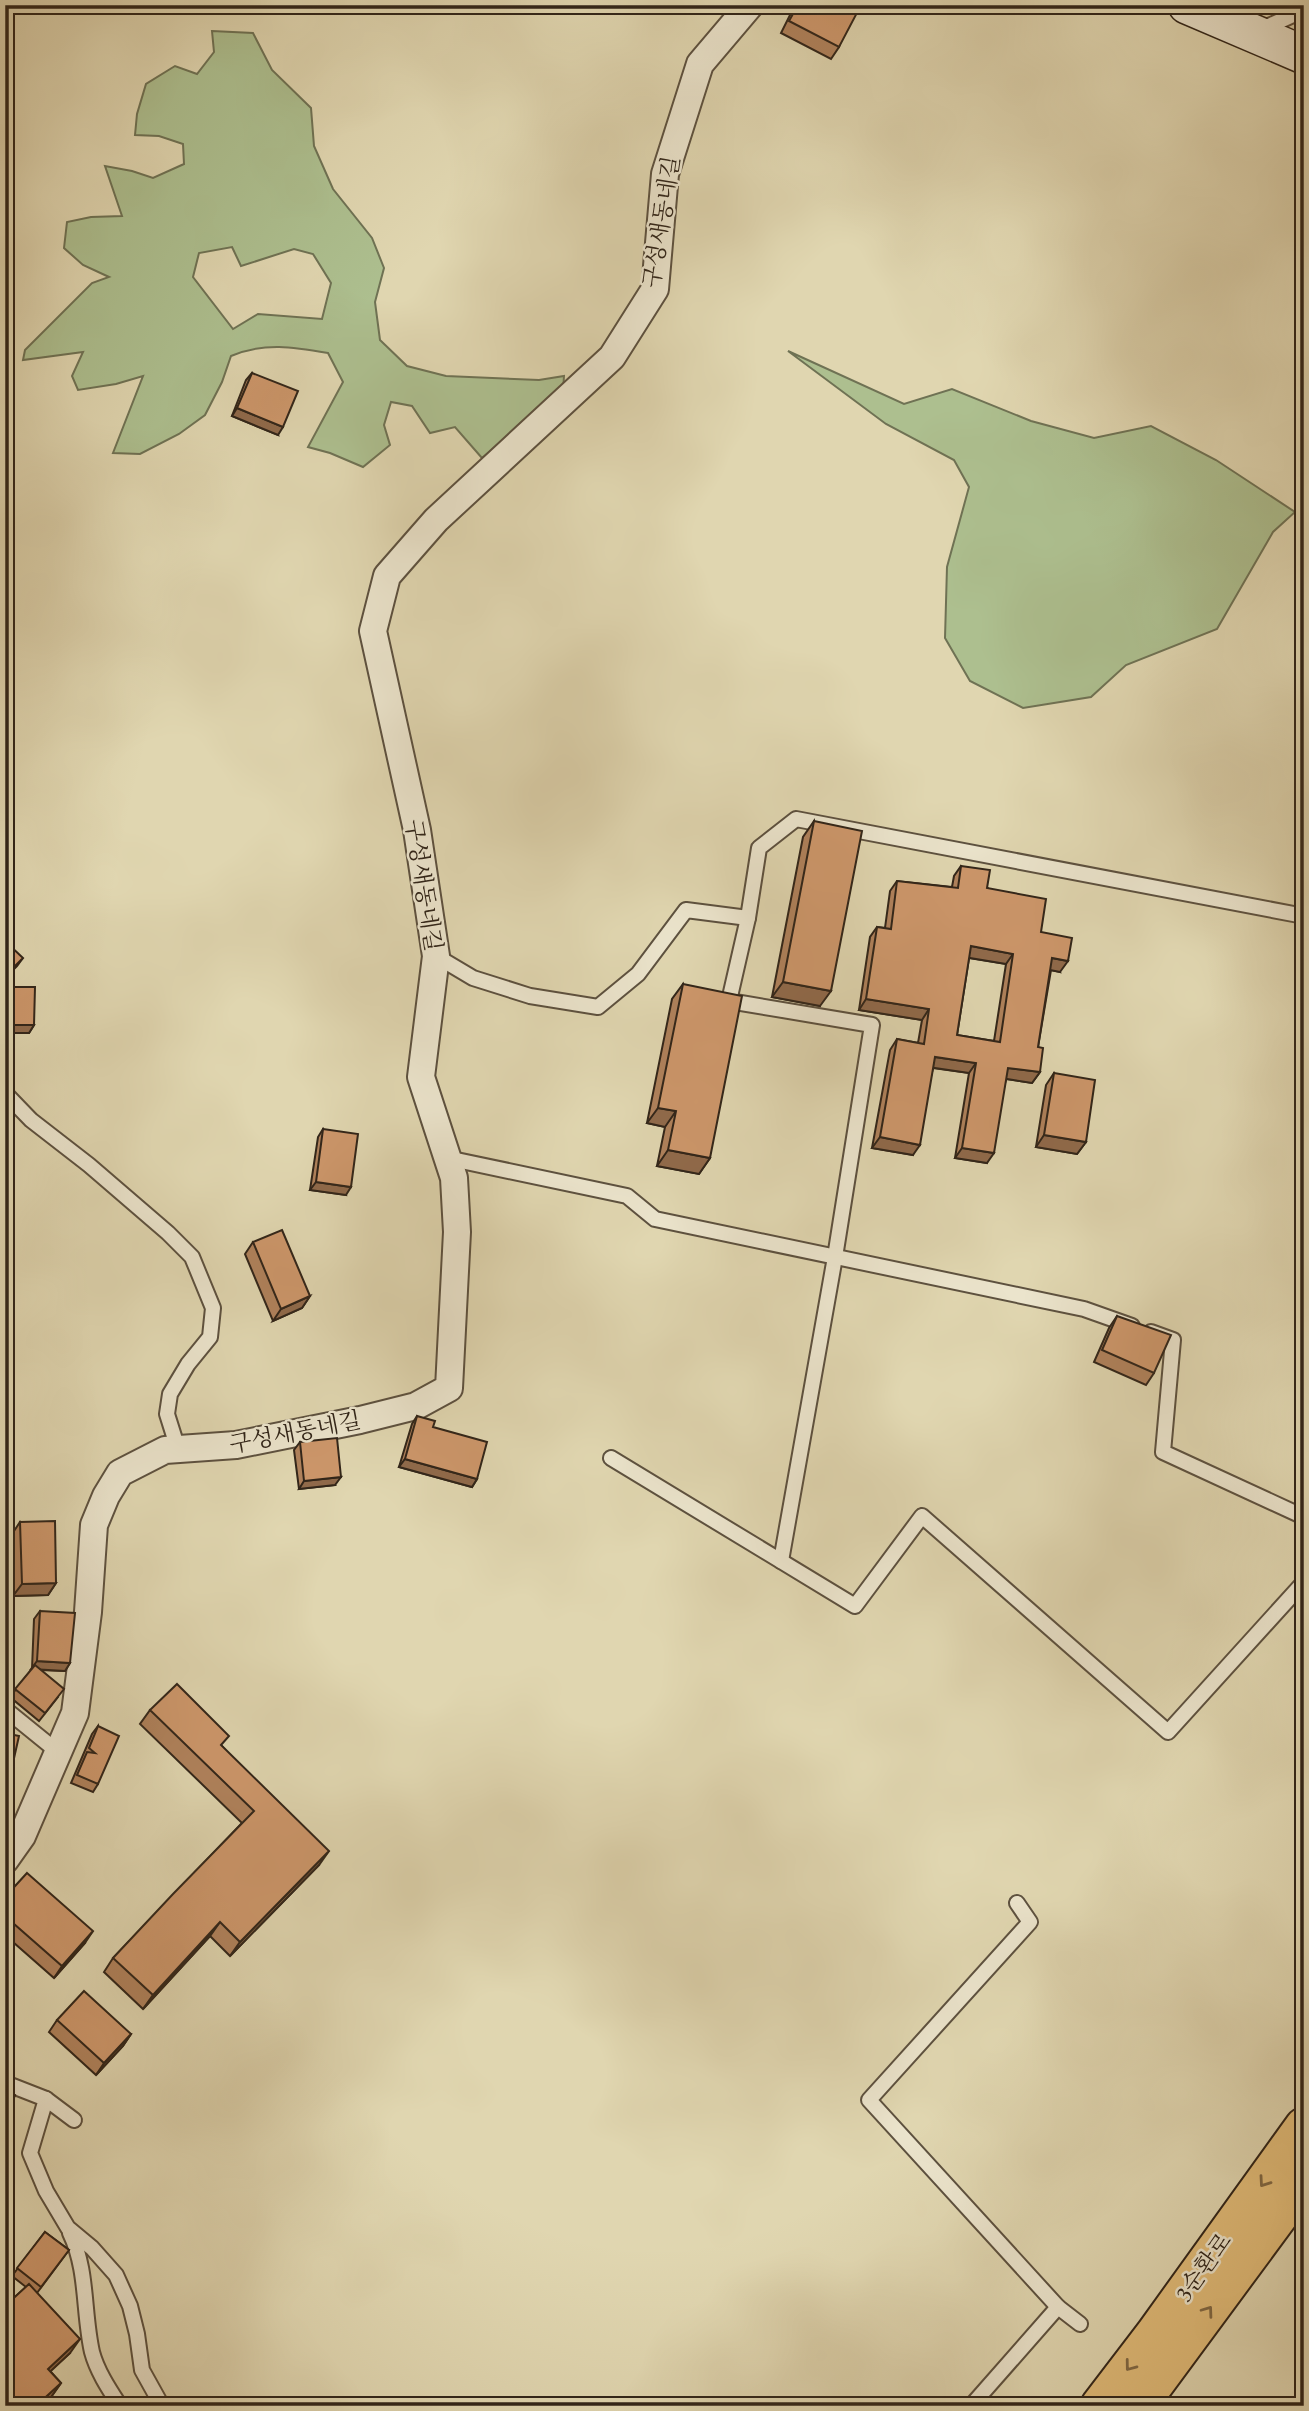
<svg xmlns="http://www.w3.org/2000/svg" width="1309" height="2411" viewBox="0 0 1309 2411" font-family="'EB Garamond','Noto Serif KR',serif">
<style>
.green{fill:#adbf8f;stroke:#6f7254;stroke-width:2;fill-rule:evenodd}
.lines{fill:none;stroke-linecap:round;stroke-linejoin:round}
.lane-casing{stroke:#5d513f;stroke-width:18}
.street-casing{stroke:#5d513f;stroke-width:30}
.secondary-casing{stroke:#312519;stroke-width:40}
.highway-casing{stroke:#312519;stroke-width:42}
.lane{stroke:#ebe4cc;stroke-width:14}
.street{stroke:#ebe4cc;stroke-width:26}
.secondary{stroke:#ebe4cc;stroke-width:37}
.highway{stroke:#e0bb78;stroke-width:38}
.wall{fill:#b0825c;stroke:#312519;stroke-width:2;fill-rule:evenodd}
.shaded-wall{fill:#906a4b;stroke:#312519;stroke-width:2}
.building{fill:#cd976b;stroke:#312519;stroke-width:2;fill-rule:evenodd}
.oneway{stroke:#806844}
.labels{text-anchor:middle;dominant-baseline:central;stroke-width:5;stroke-linejoin:round;paint-order:stroke}
.street-label{font-size:23px;fill:#312519;stroke:#ebe4cc}
</style>
<rect width="100%" height="100%" fill="#e0d6b0"/>
<filter id="stains"><feTurbulence type="fractalNoise" baseFrequency=".00286" numOctaves="4"/><feColorMatrix values="0 0 0 0 .2 0 0 0 0 .09 0 0 0 0 .02 0 0 0 .5 -.17"/></filter>
<radialGradient id="worn" r=".72"><stop offset=".6" stop-color="#630" stop-opacity="0"/><stop offset="1" stop-color="#630" stop-opacity=".3"/></radialGradient>
<g class="green">
<path d="M 212,31 L 253,33 L 272,70 L 311,108 L 314,146 L 333,189 L 372,238 L 384,268 L 375,302 L 380,340 L 407,366 L 446,376 L 539,380 L 564,376 L 563,391 L 482,458 L 455,427 L 430,433 L 412,406 L 391,402 L 384,425 L 390,445 L 363,467 L 330,453 L 308,447 L 343,382 L 328,353 C 294,347 264,342 231,356 L 222,382 L 205,415 L 179,434 L 140,454 L 113,453 L 143,376 L 116,384 L 78,390 L 72,376 L 83,352 L 23,360 L 25,350 L 92,283 L 109,277 L 83,265 L 64,248 L 67,222 L 91,217 L 122,216 L 105,166 L 132,171 L 153,178 L 184,164 L 183,144 L 159,136 L 135,135 L 137,114 L 146,84 L 175,66 L 197,74 L 214,52 ZM 232,247 L 241,266 L 294,249 L 313,254 L 331,283 L 322,319 L 258,314 L 233,329 L 193,277 L 199,253 Z"/>
<polygon points="788,351 904,404 952,389 1031,421 1094,438 1151,426 1216,460 1295,512 1273,532 1217,629 1126,665 1091,697 1023,708 970,681 945,638 947,567 969,487 954,460 886,424"/>
</g>
<g class="lines">
<g class="lane-casing">
<g id="lane">
<polyline points="1260,30 1304,10"/>
<polyline points="748,918 729,1001 872,1025 835,1257 781,1561"/>
<polyline points="436,956 473,978 530,996 598,1007 638,974 686,910 748,918 759,848 796,819 1304,916"/>
<polyline points="5,1093 31,1120 89,1165 168,1233 192,1257 213,1308 210,1337 188,1364 170,1394 167,1414 178,1449"/>
<polyline points="447,1158 627,1196 655,1219 1084,1309 1132,1326"/>
<polyline points="1151,1332 1173,1340 1163,1452 1304,1517"/>
<polyline points="611,1458 855,1606 922,1516 1168,1732 1304,1582"/>
<polyline points="5,1709 58,1752"/>
<polyline points="1017,1903 1030,1922 869,2100 1058,2307"/>
<polyline points="5,2083 46,2099 30,2153 46,2191 68,2228 92,2248 116,2275 130,2306 137,2334 142,2370 162,2406"/>
<polyline points="46,2099 74,2120"/>
<path d="M 70,2233 C 88,2270 83,2312 92,2352 C 97,2371 109,2389 120,2406"/>
<polyline points="971,2406 1058,2307 1080,2324"/>
</g>
</g>
<g class="street-casing">
<polyline id="street" points="5,1860 22,1836 75,1713 88,1612 94,1525 106,1496 120,1473 165,1450 236,1445 360,1420 416,1406 449,1388 457,1232 454,1178 421,1077 436,956 417,830 373,631 387,576 436,520 612,357 655,289 665,174 700,64 750,5"/>
</g>
<g class="secondary-casing">
<polyline id="secondary" points="1187,5 1304,55"/>
</g>
<g class="highway-casing">
<g id="highway">
<polyline points="1100,2406 1155,2334 1304,2127"/>
<polyline points="1138,2406 1304,2181"/>
</g>
</g>
<use href="#lane" class="lane"/>
<use href="#street" class="street"/>
<use href="#secondary" class="secondary"/>
<use href="#highway" class="highway"/>
</g>
<g class="wall">
<polygon points="795,5 852,5 839,47 831,59 781,33"/>
<polygon points="252,373 278,435 232,416 246,380"/>
<polygon points="814,821 820,1006 772,997 803,837"/>
<path d="M 961,866 L 1041,932 L 1060,972 L 1051,970 L 1038,1047 L 1040,1072 L 1032,1083 L 1006,1079 L 987,1163 L 955,1158 L 969,1073 L 933,1068 L 913,1155 L 872,1148 L 890,1050 L 897,1039 L 918,1043 L 922,1020 L 859,1010 L 870,937 L 877,927 L 885,928 L 890,891 L 897,881 L 952,887 L 954,876 ZM 969,958 L 1006,964 L 994,1041 L 957,1035 Z"/>
<polygon points="683,984 710,1158 699,1174 657,1166 665,1127 647,1123 672,999"/>
<polygon points="5,987 34,1025 29,1033 5,1033"/>
<polygon points="1054,1073 1086,1142 1077,1154 1036,1147 1046,1085"/>
<polygon points="323,1129 346,1195 310,1190 318,1137"/>
<polygon points="253,1242 310,1296 302,1308 273,1321 245,1254"/>
<polygon points="1117,1316 1154,1373 1146,1385 1094,1362 1109,1328"/>
<polygon points="417,1416 477,1479 472,1487 399,1467 412,1424"/>
<polygon points="300,1442 335,1485 299,1489 294,1450"/>
<polygon points="20,1522 56,1583 48,1595 13,1596 12,1534"/>
<polygon points="40,1611 70,1663 65,1671 40,1670 58,1697 39,1721 10,1697 32,1669 34,1619"/>
<polygon points="150,1710 222,1746 319,1865 230,1956 210,1936 143,2009 104,1972 113,1958 242,1823 140,1724"/>
<polygon points="98,1726 98,1784 93,1792 71,1783 92,1734"/>
<polygon points="5,1897 85,1943 54,1978 5,1935"/>
<polygon points="57,2020 131,2034 123,2046 96,2075 49,2032"/>
<polygon points="45,2232 69,2250 37,2293 70,2353 50,2371 61,2383 51,2397 41,2406 5,2406 5,2306 26,2287 12,2276"/>
</g>
<g class="shaded-wall">
<polygon points="237,408 283,427 278,435 232,416"/>
<polygon points="971,946 1013,954 1006,964 964,957"/>
<polygon points="23,958 17,966 5,978 5,976"/>
<polygon points="1052,958 1068,961 1060,972 1045,969"/>
<polygon points="783,982 831,991 820,1006 772,997"/>
<polygon points="866,999 929,1009 922,1020 859,1010"/>
<polygon points="9,1025 34,1025 29,1033 5,1033 5,1031"/>
<polygon points="935,1057 976,1063 969,1073 928,1067"/>
<polygon points="1008,1068 1040,1072 1032,1083 1001,1078"/>
<polygon points="658,1108 676,1111 665,1127 647,1123"/>
<polygon points="1044,1135 1086,1142 1077,1154 1036,1147"/>
<polygon points="880,1137 920,1145 913,1155 872,1148"/>
<polygon points="962,1148 994,1153 987,1163 955,1158"/>
<polygon points="668,1150 710,1158 699,1174 657,1166"/>
<polygon points="316,1182 351,1187 346,1195 310,1190"/>
<polygon points="310,1296 302,1308 273,1321 281,1309"/>
<polygon points="405,1459 477,1479 472,1487 399,1467"/>
<polygon points="341,1477 335,1485 299,1489 304,1481"/>
<polygon points="56,1583 48,1595 13,1596 22,1584"/>
<polygon points="37,1661 70,1663 65,1671 31,1669"/>
<polygon points="329,1851 319,1865 230,1956 240,1942"/>
<polygon points="220,1922 210,1936 143,2009 153,1995"/>
<polygon points="93,1931 85,1943 54,1978 62,1966"/>
<polygon points="131,2034 123,2046 96,2075 104,2063"/>
<polygon points="80,2339 70,2353 38,2383 48,2369"/>
<polygon points="61,2383 51,2397 41,2406 36,2406"/>
</g>
<g class="building">
<polygon points="798,5 852,5 859,9 839,47 789,21"/>
<polygon points="252,373 298,391 283,427 237,408"/>
<polygon points="814,821 862,831 831,991 783,982"/>
<path d="M 961,866 L 990,870 L 987,888 L 1046,899 L 1041,932 L 1072,938 L 1068,961 L 1052,958 L 1038,1047 L 1043,1048 L 1040,1072 L 1008,1068 L 994,1153 L 962,1148 L 976,1063 L 935,1057 L 920,1145 L 880,1137 L 897,1039 L 924,1044 L 929,1009 L 866,999 L 877,927 L 891,929 L 897,881 L 958,888 ZM 971,946 L 1013,954 L 1000,1042 L 957,1035 Z"/>
<polygon points="5,941 23,958 5,976"/>
<polygon points="683,984 742,996 710,1158 668,1150 676,1111 658,1108"/>
<polygon points="5,987 35,987 34,1025 9,1025 10,999 5,994"/>
<polygon points="1054,1073 1095,1080 1086,1142 1044,1135"/>
<polygon points="323,1129 358,1134 351,1187 316,1182"/>
<polygon points="282,1230 310,1296 281,1309 253,1242"/>
<polygon points="1117,1316 1171,1335 1154,1373 1102,1350"/>
<polygon points="417,1416 435,1421 433,1427 487,1442 477,1479 405,1459"/>
<polygon points="337,1438 341,1477 304,1481 300,1442"/>
<polygon points="55,1521 56,1583 22,1584 20,1522"/>
<polygon points="40,1611 75,1613 70,1663 37,1661"/>
<polygon points="35,1665 64,1689 45,1713 15,1689"/>
<polygon points="177,1684 229,1736 221,1745 329,1851 240,1942 220,1922 153,1995 113,1958 173,1894 254,1811 150,1710"/>
<polygon points="98,1726 119,1736 98,1784 77,1775 87,1752 95,1753 89,1748"/>
<polygon points="5,1733 19,1736 10,1776 5,1775"/>
<polygon points="27,1873 93,1931 62,1966 5,1916 5,1897"/>
<polygon points="84,1991 131,2034 104,2063 57,2020"/>
<polygon points="5,2091 15,2095 5,2123"/>
<polygon points="45,2232 69,2250 41,2287 17,2268"/>
<polygon points="29,2284 80,2339 48,2369 61,2383 36,2406 12,2406 5,2398 5,2306"/>
</g>
<defs><path id="oneway-chevron" d="M-2-3.5L2.5 0L-2 3.5" fill="none" stroke-width="1.6" stroke-linecap="round" stroke-linejoin="round" transform="scale(1.75)"/></defs>
<g class="oneway">
<use href="#oneway-chevron" transform="translate(1264 2182) rotate(125)"/>
<use href="#oneway-chevron" transform="translate(1208 2311) rotate(-54)"/>
<use href="#oneway-chevron" transform="translate(1130 2366) rotate(127)"/>
</g>
<g class="labels">
<g class="street-label">
<text transform="translate(661 222) rotate(-81)">구성새동네길</text>
<text transform="translate(424 885) rotate(81)">구성새동네길</text>
<text transform="translate(295 1432) rotate(-11)">구성새동네길</text>
<text transform="translate(1203 2267) rotate(-54)">3순환로</text>
</g>
</g>
<rect width="1309" height="2411" fill="none" stroke="#e0d6b0" stroke-width="28"/>
<rect x="7" y="7" width="1295" height="2397" fill="none" stroke="#312519" stroke-width="3.5"/>
<rect x="14" y="14" width="1281" height="2383" fill="none" stroke="#312519" stroke-width="2"/>
<rect width="100%" height="100%" filter="url(#stains)"/>
<rect width="100%" height="100%" fill="url(#worn)"/>
</svg>
